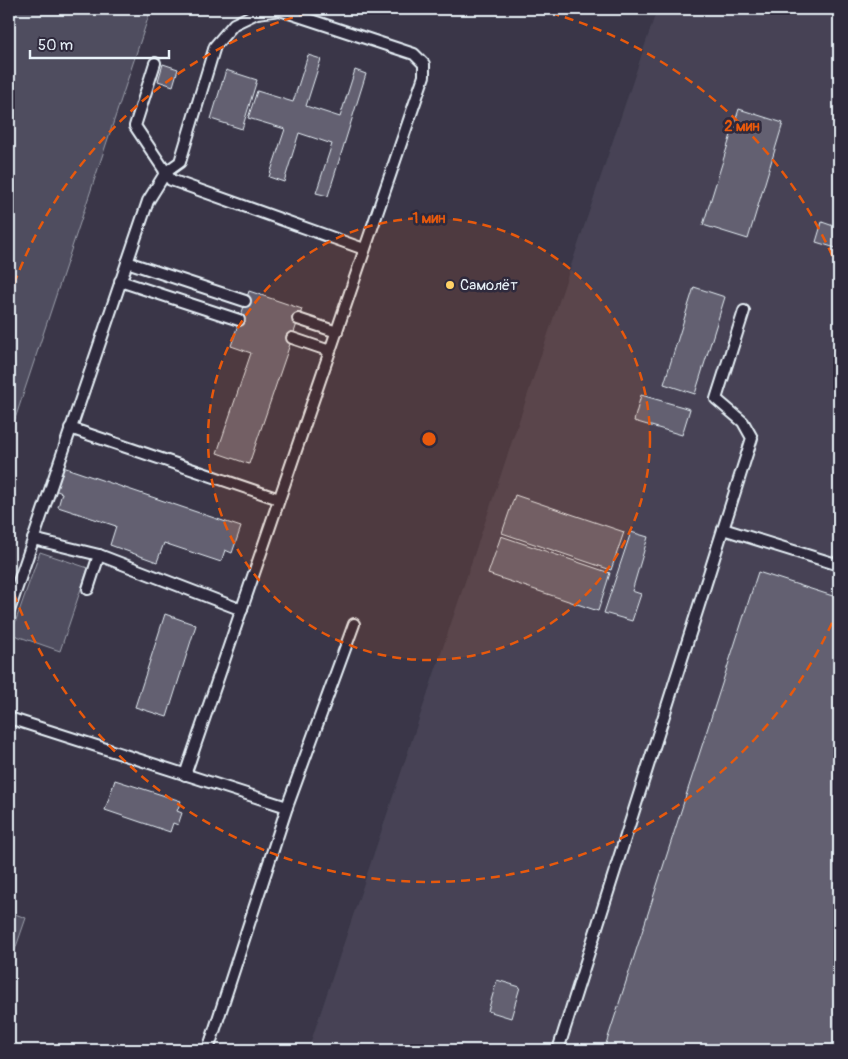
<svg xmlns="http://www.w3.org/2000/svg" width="848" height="1059" viewBox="0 0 848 1059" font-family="Pangolin,sans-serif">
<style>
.built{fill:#464354}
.green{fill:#504e5f;stroke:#9ca0ac}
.building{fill:#636171;stroke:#e8f1f8}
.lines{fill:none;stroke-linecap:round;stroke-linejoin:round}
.lane-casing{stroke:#e8f1f8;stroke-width:14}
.lane{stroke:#2f2a3d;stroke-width:10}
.ring{fill:none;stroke:#e8590c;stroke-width:2.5;stroke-dasharray:9 6}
.poi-dot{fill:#ffd166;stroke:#2f2a3d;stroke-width:2}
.labels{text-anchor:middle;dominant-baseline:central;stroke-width:5;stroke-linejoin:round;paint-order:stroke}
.poi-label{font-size:15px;fill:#e8f1f8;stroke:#2f2a3d;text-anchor:start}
.centre{fill:#e8590c;stroke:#2f2a3d;stroke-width:2.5}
.ring-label{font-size:15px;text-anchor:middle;font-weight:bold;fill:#e8590c;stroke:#2f2a3d;stroke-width:5;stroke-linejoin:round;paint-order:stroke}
</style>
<rect width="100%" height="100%" fill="#3a3648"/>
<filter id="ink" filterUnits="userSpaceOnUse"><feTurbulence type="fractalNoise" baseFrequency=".02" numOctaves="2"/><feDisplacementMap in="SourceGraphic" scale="10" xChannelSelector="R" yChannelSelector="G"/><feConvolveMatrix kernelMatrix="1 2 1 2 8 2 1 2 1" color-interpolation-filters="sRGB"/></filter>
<g filter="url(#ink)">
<polygon class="built" points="657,9 839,9 839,1050 308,1050"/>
<g class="green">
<polygon points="9,9 151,9 9,437"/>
<polygon points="40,552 88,568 60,651 11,634"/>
<polygon points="9,912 26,918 9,967"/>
</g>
<g class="building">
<polygon points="818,9 839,9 839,13"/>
<polygon points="308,55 321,59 306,106 340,117 355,70 366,74 328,196 316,193 332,144 299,133 284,182 269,177 285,129 248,118 257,91 293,102"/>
<polygon points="163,64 178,69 173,86 158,81"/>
<polygon points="226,70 257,80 242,129 211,119"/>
<polygon points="739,109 783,123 748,239 703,225"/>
<polygon points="822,222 839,228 839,249 816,242"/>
<polygon points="694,287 725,297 695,394 664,384"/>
<polygon points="249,291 302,309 249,464 217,453 251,353 231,346"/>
<polygon points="641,395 690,409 682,435 634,421"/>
<polygon points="60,466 241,527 232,553 225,550 221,562 164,543 157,562 110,545 116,526 58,507 62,493 52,489"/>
<polygon points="515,495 624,532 611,570 502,533"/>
<polygon points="631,532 648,537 632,591 641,594 632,621 604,613"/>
<polygon points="501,536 610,573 598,611 488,574"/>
<polygon points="758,572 839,598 839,1050 604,1050"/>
<polygon points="165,614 196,625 167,717 135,707"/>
<polygon points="115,780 181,801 177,811 182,813 178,825 173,823 170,832 105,810"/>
<polygon points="497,980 520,987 511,1018 488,1011"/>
</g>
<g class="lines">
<g class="lane-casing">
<g id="lane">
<polyline points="155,63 135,126 171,180 364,249"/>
<polyline points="127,262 245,301"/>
<polyline points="120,281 239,320"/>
<polyline points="298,319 337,332"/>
<polyline points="292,338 330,351"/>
<polyline points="70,428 279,499"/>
<polyline points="723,529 839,565"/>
<polyline points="33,539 99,555 242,610"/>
<polyline points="88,589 99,555"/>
<polyline points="9,611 148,201 166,172 180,162 215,46 234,24 257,13 280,10 414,54 424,64 424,76 185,775"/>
<polyline points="9,718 287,807"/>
<polyline points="208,1050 287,807 354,624"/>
<polyline points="558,1050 752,438 743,422 716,399 744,311"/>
</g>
</g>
<use href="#lane" class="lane"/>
</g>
</g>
<circle cx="429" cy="439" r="221" fill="#e8590c" fill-opacity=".12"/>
<g class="ring">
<circle cx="429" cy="439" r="221"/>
<path d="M838 609A443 443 0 0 1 9 580M9 298A443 443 0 0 1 322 9M536 9A443 443 0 0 1 838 269"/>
</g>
<circle class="poi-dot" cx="450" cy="285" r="5"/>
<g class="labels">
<g class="poi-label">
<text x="460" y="285">Самолёт</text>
</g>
</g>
<circle cx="429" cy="439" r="8" class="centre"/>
<g class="ring-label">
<text x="742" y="131">2 мин</text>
<text x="429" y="223">1 мин</text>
</g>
<rect width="848" height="1059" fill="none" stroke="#2f2a3d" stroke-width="30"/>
<rect x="15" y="15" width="818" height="1029" fill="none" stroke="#e8f1f8" stroke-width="2" filter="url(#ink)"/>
<path d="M30 50v8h139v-8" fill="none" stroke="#e8f1f8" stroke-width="2.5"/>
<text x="38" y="50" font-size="15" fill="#e8f1f8" stroke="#2f2a3d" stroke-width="4" paint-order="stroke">50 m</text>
</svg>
